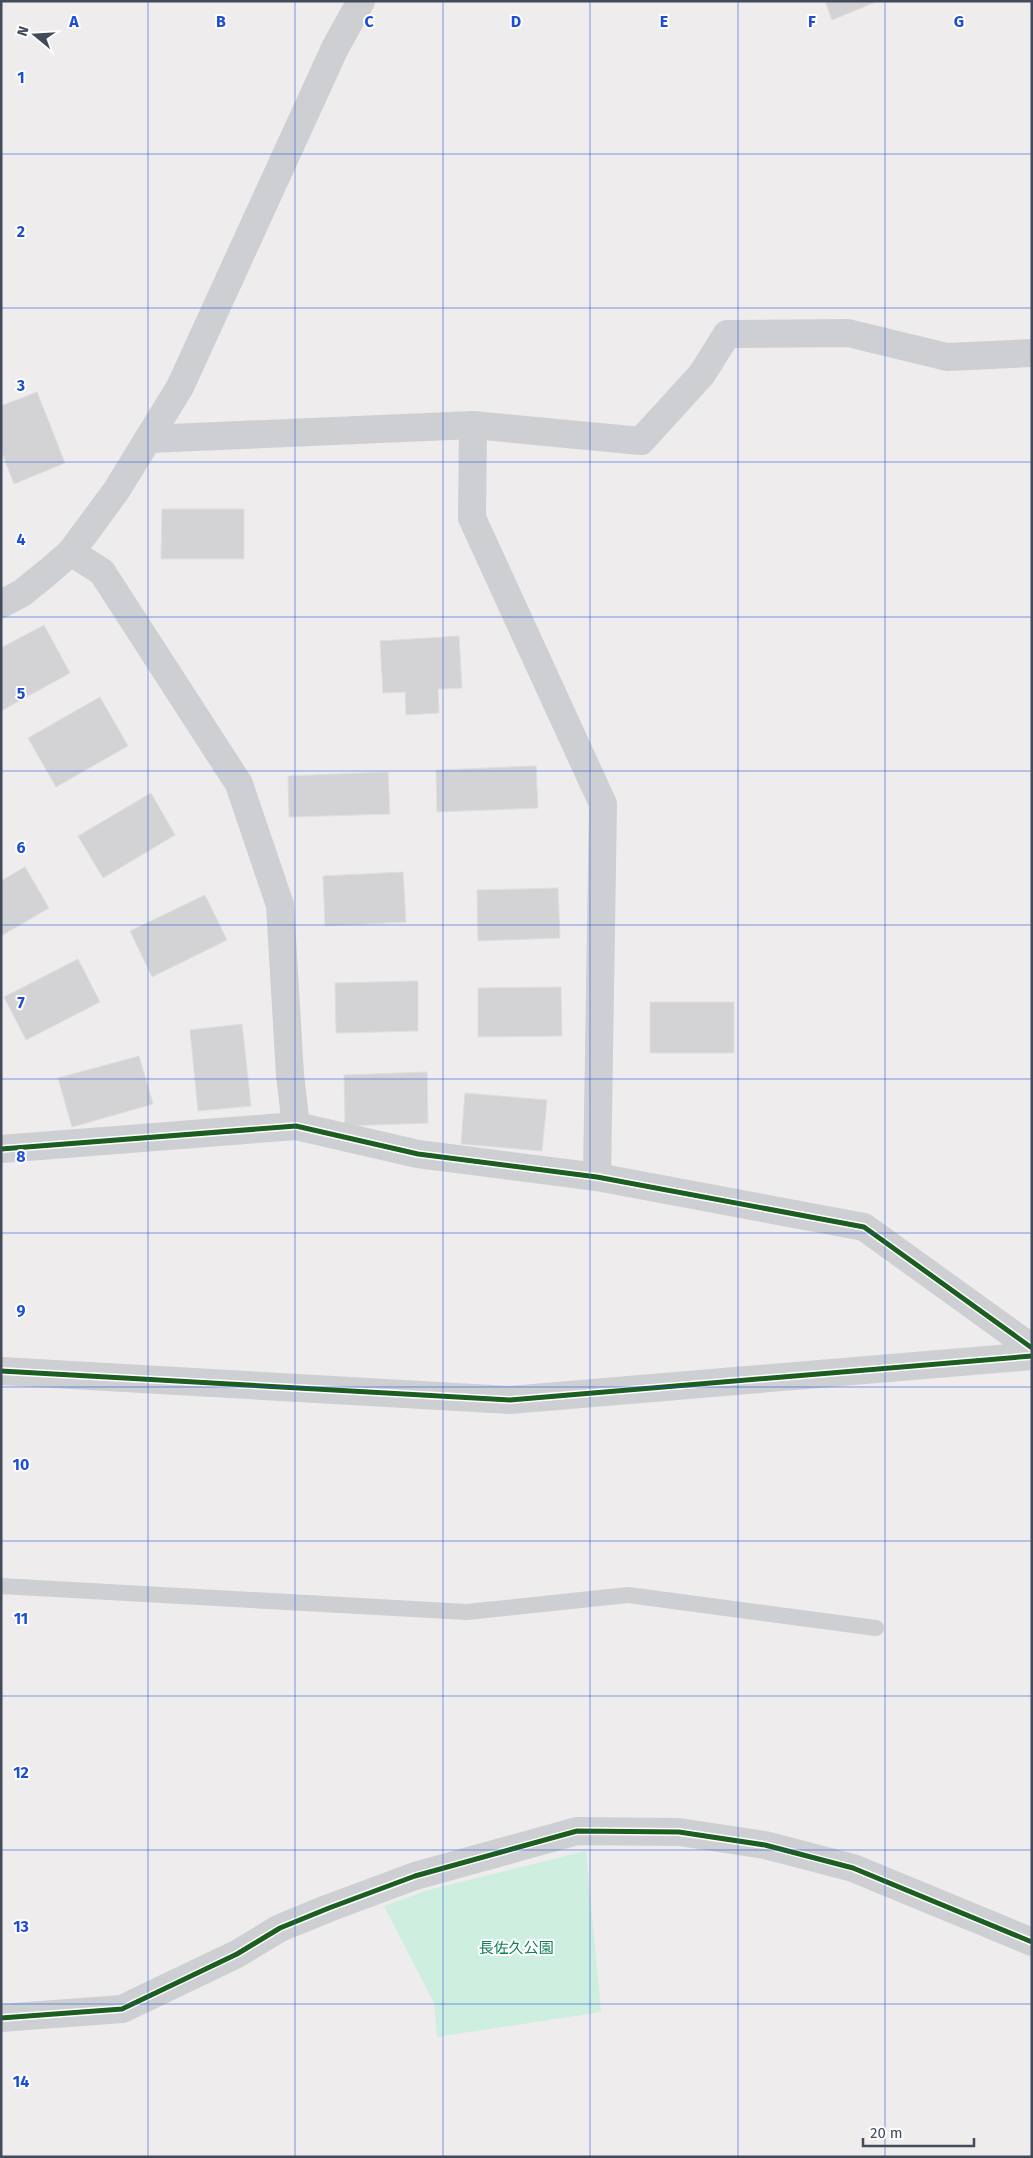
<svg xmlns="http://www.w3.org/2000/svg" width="1033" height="2158" viewBox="0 0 1033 2158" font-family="'Fira Sans','Noto Sans JP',sans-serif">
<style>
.green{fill:#ceefdf}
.building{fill:#d3d3d5;stroke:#dfdedf}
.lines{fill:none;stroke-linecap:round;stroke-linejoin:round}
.service{stroke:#cdcfd2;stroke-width:16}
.minor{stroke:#cdcfd2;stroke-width:28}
.tertiary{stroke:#cdcfd2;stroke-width:28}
.cycleway-casing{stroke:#fff;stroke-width:8}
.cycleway{stroke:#1b5e20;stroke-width:5}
.grid{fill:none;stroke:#1d4ed8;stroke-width:1;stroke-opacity:0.55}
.labels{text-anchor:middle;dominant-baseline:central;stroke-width:4;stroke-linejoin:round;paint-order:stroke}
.park-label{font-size:15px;fill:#0f7f58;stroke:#fff}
.grid-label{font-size:16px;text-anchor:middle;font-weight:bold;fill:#1d4ed8;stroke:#fff;stroke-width:4;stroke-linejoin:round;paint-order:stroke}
</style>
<rect width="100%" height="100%" fill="#eeecec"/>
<polygon class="green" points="586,1851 601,2012 437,2037 434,2003 384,1906 428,1890"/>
<g class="building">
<polygon points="825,1 878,1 832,20"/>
<polygon points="37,392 65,463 14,484 1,450 1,406"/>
<polygon points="162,509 244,509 244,559 161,559"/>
<polygon points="44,625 70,673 1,711 1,648"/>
<polygon points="459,636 462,688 438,689 439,713 406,715 405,692 383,693 380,641"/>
<polygon points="100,697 128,746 56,787 28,738"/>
<polygon points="536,766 538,808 437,812 436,770"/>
<polygon points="388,772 390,814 289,817 288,776"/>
<polygon points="151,793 175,835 103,878 78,836"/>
<polygon points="25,867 49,908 1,936 1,881"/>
<polygon points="403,872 406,922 325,926 323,876"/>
<polygon points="558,888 560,938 478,941 477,890"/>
<polygon points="205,895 227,940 152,977 130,931"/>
<polygon points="78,959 100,1002 26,1040 4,997"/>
<polygon points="418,981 418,1031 336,1033 335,983"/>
<polygon points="561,987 562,1036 478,1037 478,988"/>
<rect x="650" y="1002" width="84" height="51"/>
<polygon points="242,1024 251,1106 198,1111 190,1030"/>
<polygon points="139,1056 153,1104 72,1127 58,1078"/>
<polygon points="427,1072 428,1123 345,1126 344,1075"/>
<polygon points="465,1093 547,1100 542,1151 461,1144"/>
</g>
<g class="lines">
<polyline class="service" points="1,1586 467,1612 628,1595 876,1628"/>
<g class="minor">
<polyline points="473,425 472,518 603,804 597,1177"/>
<polyline points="149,439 473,425 641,441 702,374 727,334 848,333 947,357 1032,353"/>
<polyline points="71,552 102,572 239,784 280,905 290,1075 296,1126"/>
<polyline points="1,604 22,593 48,572 71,552 116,491 180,387"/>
<polyline points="1,1149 296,1126 418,1154 597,1177 864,1227 1032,1348"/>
<polyline points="1,1371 510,1400 1032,1356"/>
<polyline points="1,2018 122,2009 237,1954 280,1928 329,1908 415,1876 577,1831 679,1832 765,1845 853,1868 1032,1942"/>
</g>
<polyline class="tertiary" points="180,387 335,48 361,1"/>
<g class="cycleway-casing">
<g id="cycleway">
<polyline points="1,1149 296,1126 418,1154 597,1177 864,1227 1032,1348"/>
<polyline points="1,1371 510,1400 1032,1356"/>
<polyline points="1,2018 122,2009 237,1954 280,1928 329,1908 415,1876 577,1831 679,1832 765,1845 853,1868 1032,1942"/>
</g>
</g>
<use href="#cycleway" class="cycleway"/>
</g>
<path class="grid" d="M 148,1 L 148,2157M 295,1 L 295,2157M 443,1 L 443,2157M 590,1 L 590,2157M 738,1 L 738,2157M 885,1 L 885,2157M 1,154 L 1032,154M 1,308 L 1032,308M 1,462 L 1032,462M 1,617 L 1032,617M 1,771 L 1032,771M 1,925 L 1032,925M 1,1079 L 1032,1079M 1,1233 L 1032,1233M 1,1387 L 1032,1387M 1,1541 L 1032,1541M 1,1696 L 1032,1696M 1,1850 L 1032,1850M 1,2004 L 1032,2004"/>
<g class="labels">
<g class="park-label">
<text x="516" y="1948">長佐久公園</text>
</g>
</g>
<g class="grid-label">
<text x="74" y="27">A</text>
<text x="221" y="27">B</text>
<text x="369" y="27">C</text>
<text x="516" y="27">D</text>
<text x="664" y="27">E</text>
<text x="812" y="27">F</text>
<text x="959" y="27">G</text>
<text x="21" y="83">1</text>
<text x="21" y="237">2</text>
<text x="21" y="391">3</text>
<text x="21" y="545">4</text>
<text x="21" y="699">5</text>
<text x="21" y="853">6</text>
<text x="21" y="1008">7</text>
<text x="21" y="1162">8</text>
<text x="21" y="1316">9</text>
<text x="21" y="1470">10</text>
<text x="21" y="1624">11</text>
<text x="21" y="1778">12</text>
<text x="21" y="1932">13</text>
<text x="21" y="2087">14</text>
</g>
<rect width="1033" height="2158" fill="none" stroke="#424b5a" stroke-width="5"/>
<g transform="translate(35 35) rotate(288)" stroke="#ffffff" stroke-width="4" paint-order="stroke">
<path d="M0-4L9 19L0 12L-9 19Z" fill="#424b5a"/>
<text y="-8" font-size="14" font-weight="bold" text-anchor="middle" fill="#424b5a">N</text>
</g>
<path d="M863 2138v8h111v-8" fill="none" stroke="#424b5a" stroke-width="2.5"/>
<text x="870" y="2138" font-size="15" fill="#424b5a" stroke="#ffffff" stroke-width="4" paint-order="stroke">20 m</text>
</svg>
